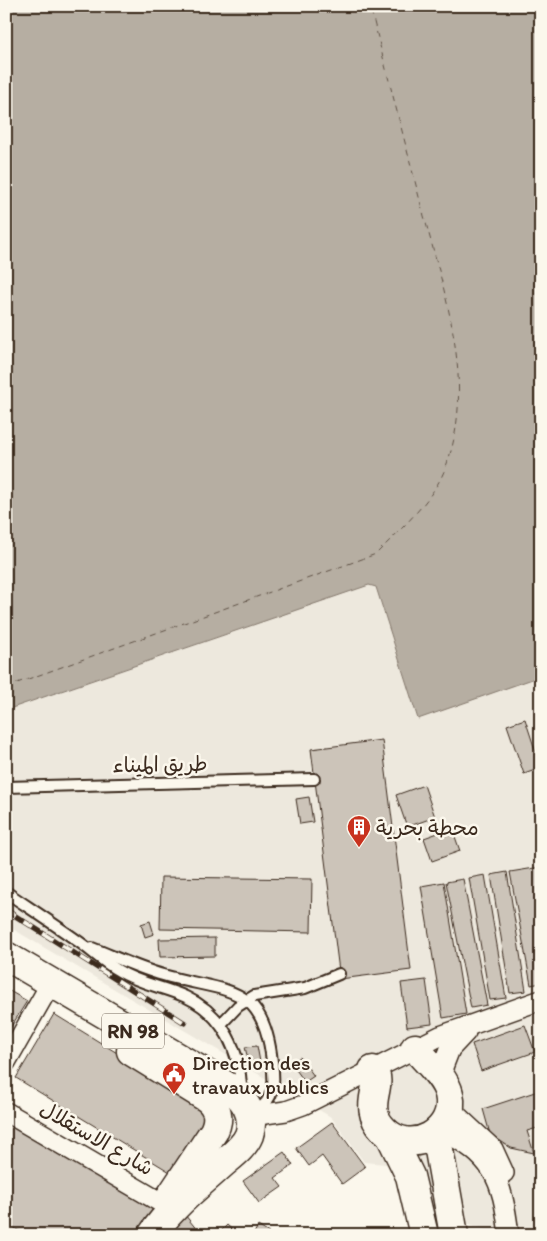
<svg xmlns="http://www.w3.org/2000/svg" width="547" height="1241" viewBox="0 0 547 1241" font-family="Itim,'Playpen Sans Arabic',sans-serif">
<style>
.built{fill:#ede8dd}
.water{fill:#b6aea2;stroke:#85796d}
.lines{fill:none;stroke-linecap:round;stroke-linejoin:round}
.ferry{stroke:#605246;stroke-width:1;stroke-dasharray:6 5;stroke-linecap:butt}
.building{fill:#ccc4b9;stroke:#3b2a1e}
.lane-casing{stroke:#3b2a1e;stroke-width:14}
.street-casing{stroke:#3b2a1e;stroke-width:22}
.primary-casing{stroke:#3b2a1e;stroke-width:31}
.highway-casing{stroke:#3b2a1e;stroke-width:31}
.lane{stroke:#fbf7ec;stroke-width:10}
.street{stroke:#fbf7ec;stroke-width:19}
.primary{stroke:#fbf7ec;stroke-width:28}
.highway{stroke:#fbf7ec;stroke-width:28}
.rail-casing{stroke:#3b2a1e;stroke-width:5.5}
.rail{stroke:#fbf7ec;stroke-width:4;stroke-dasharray:11;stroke-linecap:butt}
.labels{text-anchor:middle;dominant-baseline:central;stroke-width:5;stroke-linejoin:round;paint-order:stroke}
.shield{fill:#fbf7ec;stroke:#75685c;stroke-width:1}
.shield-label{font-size:20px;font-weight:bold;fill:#3b2a1e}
.street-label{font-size:21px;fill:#3b2a1e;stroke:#fbf7ec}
.poi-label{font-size:21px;fill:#3b2a1e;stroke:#fbf7ec;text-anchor:start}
</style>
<rect width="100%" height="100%" fill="#fbf7ec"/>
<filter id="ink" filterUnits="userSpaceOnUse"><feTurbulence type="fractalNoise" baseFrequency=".02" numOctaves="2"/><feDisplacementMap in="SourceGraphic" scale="10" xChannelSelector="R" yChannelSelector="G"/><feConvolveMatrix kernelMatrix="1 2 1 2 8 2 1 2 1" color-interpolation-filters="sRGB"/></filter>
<g filter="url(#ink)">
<polygon class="built" points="369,585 376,587 418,718 541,676 541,1212 529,1235 499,1235 459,1220 407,1166 364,1162 331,1117 6,925 6,710"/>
<polygon class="water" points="6,6 541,6 541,676 418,719 376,587 369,585 6,710"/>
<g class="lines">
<path class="ferry" d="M 6,687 L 376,554 C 400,530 433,500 445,469 C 479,382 441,283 419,197 C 403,134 386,70 370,6"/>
</g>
<g class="building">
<polygon points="525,719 541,768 524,774 507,725"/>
<polygon points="382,740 411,970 340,979 311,749"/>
<polygon points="424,785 435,817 407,827 396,795"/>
<polygon points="309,797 313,822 300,824 296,799"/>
<polygon points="452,828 460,851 432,861 424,838"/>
<polygon points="541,867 541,983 531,985 510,872"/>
<polygon points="507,872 526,991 510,993 491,875"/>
<polygon points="485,875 506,998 490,1000 469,878"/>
<polygon points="161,877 312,879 311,932 160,929"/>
<polygon points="463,879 487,1005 471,1008 446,882"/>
<polygon points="444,882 466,1014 443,1018 421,886"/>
<polygon points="150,921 154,934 145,937 141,924"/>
<polygon points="215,938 215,956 160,957 159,939"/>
<polygon points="426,980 432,1024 407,1027 401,983"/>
<polygon points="6,989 27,1001 6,1035"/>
<polygon points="54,1014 216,1114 175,1175 16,1078"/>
<polygon points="525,1025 535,1052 481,1071 472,1044"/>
<polygon points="257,1046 260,1062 249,1064 245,1047"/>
<polygon points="300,1057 314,1076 305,1082 291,1063"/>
<polygon points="541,1090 541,1127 527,1131 534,1153 511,1148 490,1134 483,1109"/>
<polygon points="6,1122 155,1209 139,1235 26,1235 6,1223"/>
<polygon points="332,1122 365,1167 342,1184 322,1156 309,1166 296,1148"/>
<polygon points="284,1152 293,1165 275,1178 282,1187 259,1203 243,1181"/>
<polygon points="185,1215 198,1231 194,1235 164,1235"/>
<polygon points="227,1225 238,1235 219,1233"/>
<polygon points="258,1226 272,1235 253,1235"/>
</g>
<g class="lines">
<g class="lane-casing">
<g id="lane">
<polyline points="6,787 314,779"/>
<path d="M 6,892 C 31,909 57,926 82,944 C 94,953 105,963 119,971 C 140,984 164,987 186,997 C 223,1014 241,1052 241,1091"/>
<path d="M 92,948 C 115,957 139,968 163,975 C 225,993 264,981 272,1062 C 275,1084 275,1098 256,1112"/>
<polyline points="221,1024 238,1006 254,996 305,988 339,974"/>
</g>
</g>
<g class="street-casing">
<g id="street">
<polyline points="6,1062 51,983"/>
<polyline points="437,1074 443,1067 450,1049 466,1032 466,1027"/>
<polyline points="450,1109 493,1149 504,1173"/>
<polyline points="6,1112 172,1209"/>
<polyline points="251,1116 286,1111 303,1105 440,1036 541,1000"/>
<path d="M 440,1129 C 493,1157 502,1176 509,1235"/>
</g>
</g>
<g class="primary-casing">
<g id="primary">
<path d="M 6,956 L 227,1086 C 244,1097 256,1115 249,1135 C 244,1148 230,1157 220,1166 C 196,1188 170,1208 152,1235"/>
<path d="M 131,1051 L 207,1098 C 218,1107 220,1118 214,1131 L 168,1200"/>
</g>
</g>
<g class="highway-casing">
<g id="highway">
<path d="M 373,1070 C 385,1086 360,1106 384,1130 C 411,1158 458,1131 449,1094 C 445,1077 426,1061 415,1048"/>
<polyline points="436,1133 454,1235"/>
<polyline points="391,1137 410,1176 424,1235"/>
</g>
</g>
<use href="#lane" class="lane"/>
<use href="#street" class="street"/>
<use href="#primary" class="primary"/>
<use href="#highway" class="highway"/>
<g class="rail-casing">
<polyline id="rail" points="6,910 185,1023"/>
</g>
<use href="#rail" class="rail"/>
</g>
</g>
<defs>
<g id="building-pin" transform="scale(1.25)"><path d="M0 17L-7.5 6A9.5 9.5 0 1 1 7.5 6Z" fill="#c8321e" stroke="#fbf7ec"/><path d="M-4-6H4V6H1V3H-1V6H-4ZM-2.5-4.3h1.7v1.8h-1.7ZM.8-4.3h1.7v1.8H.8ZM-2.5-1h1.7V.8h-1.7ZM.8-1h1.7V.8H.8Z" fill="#fff"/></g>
<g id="civic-pin" transform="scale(1.25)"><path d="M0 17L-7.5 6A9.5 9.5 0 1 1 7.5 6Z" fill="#c8321e" stroke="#fbf7ec"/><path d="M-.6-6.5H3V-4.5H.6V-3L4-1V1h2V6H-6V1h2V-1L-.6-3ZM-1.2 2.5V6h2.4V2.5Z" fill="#fff"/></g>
</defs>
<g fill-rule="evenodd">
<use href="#building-pin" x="359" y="827"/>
<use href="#civic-pin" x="174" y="1074"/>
</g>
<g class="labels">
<rect class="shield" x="102" y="1013.5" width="62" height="35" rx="4"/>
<g class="shield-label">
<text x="133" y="1031">RN 98</text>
</g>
<g class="street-label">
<text transform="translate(160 764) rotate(-1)">طريق الميناء</text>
<text transform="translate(97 1138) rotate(30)">شارع الاستقلال</text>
</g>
<g class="poi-label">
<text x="376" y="827">محطة بحرية</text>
<text x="192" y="1062">Direction des<tspan x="192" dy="24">travaux publics</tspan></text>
</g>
</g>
<rect width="547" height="1241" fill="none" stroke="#fbf7ec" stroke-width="25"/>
<rect x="12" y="12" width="522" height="1216" fill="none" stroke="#3b2a1e" stroke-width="2" filter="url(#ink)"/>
</svg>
